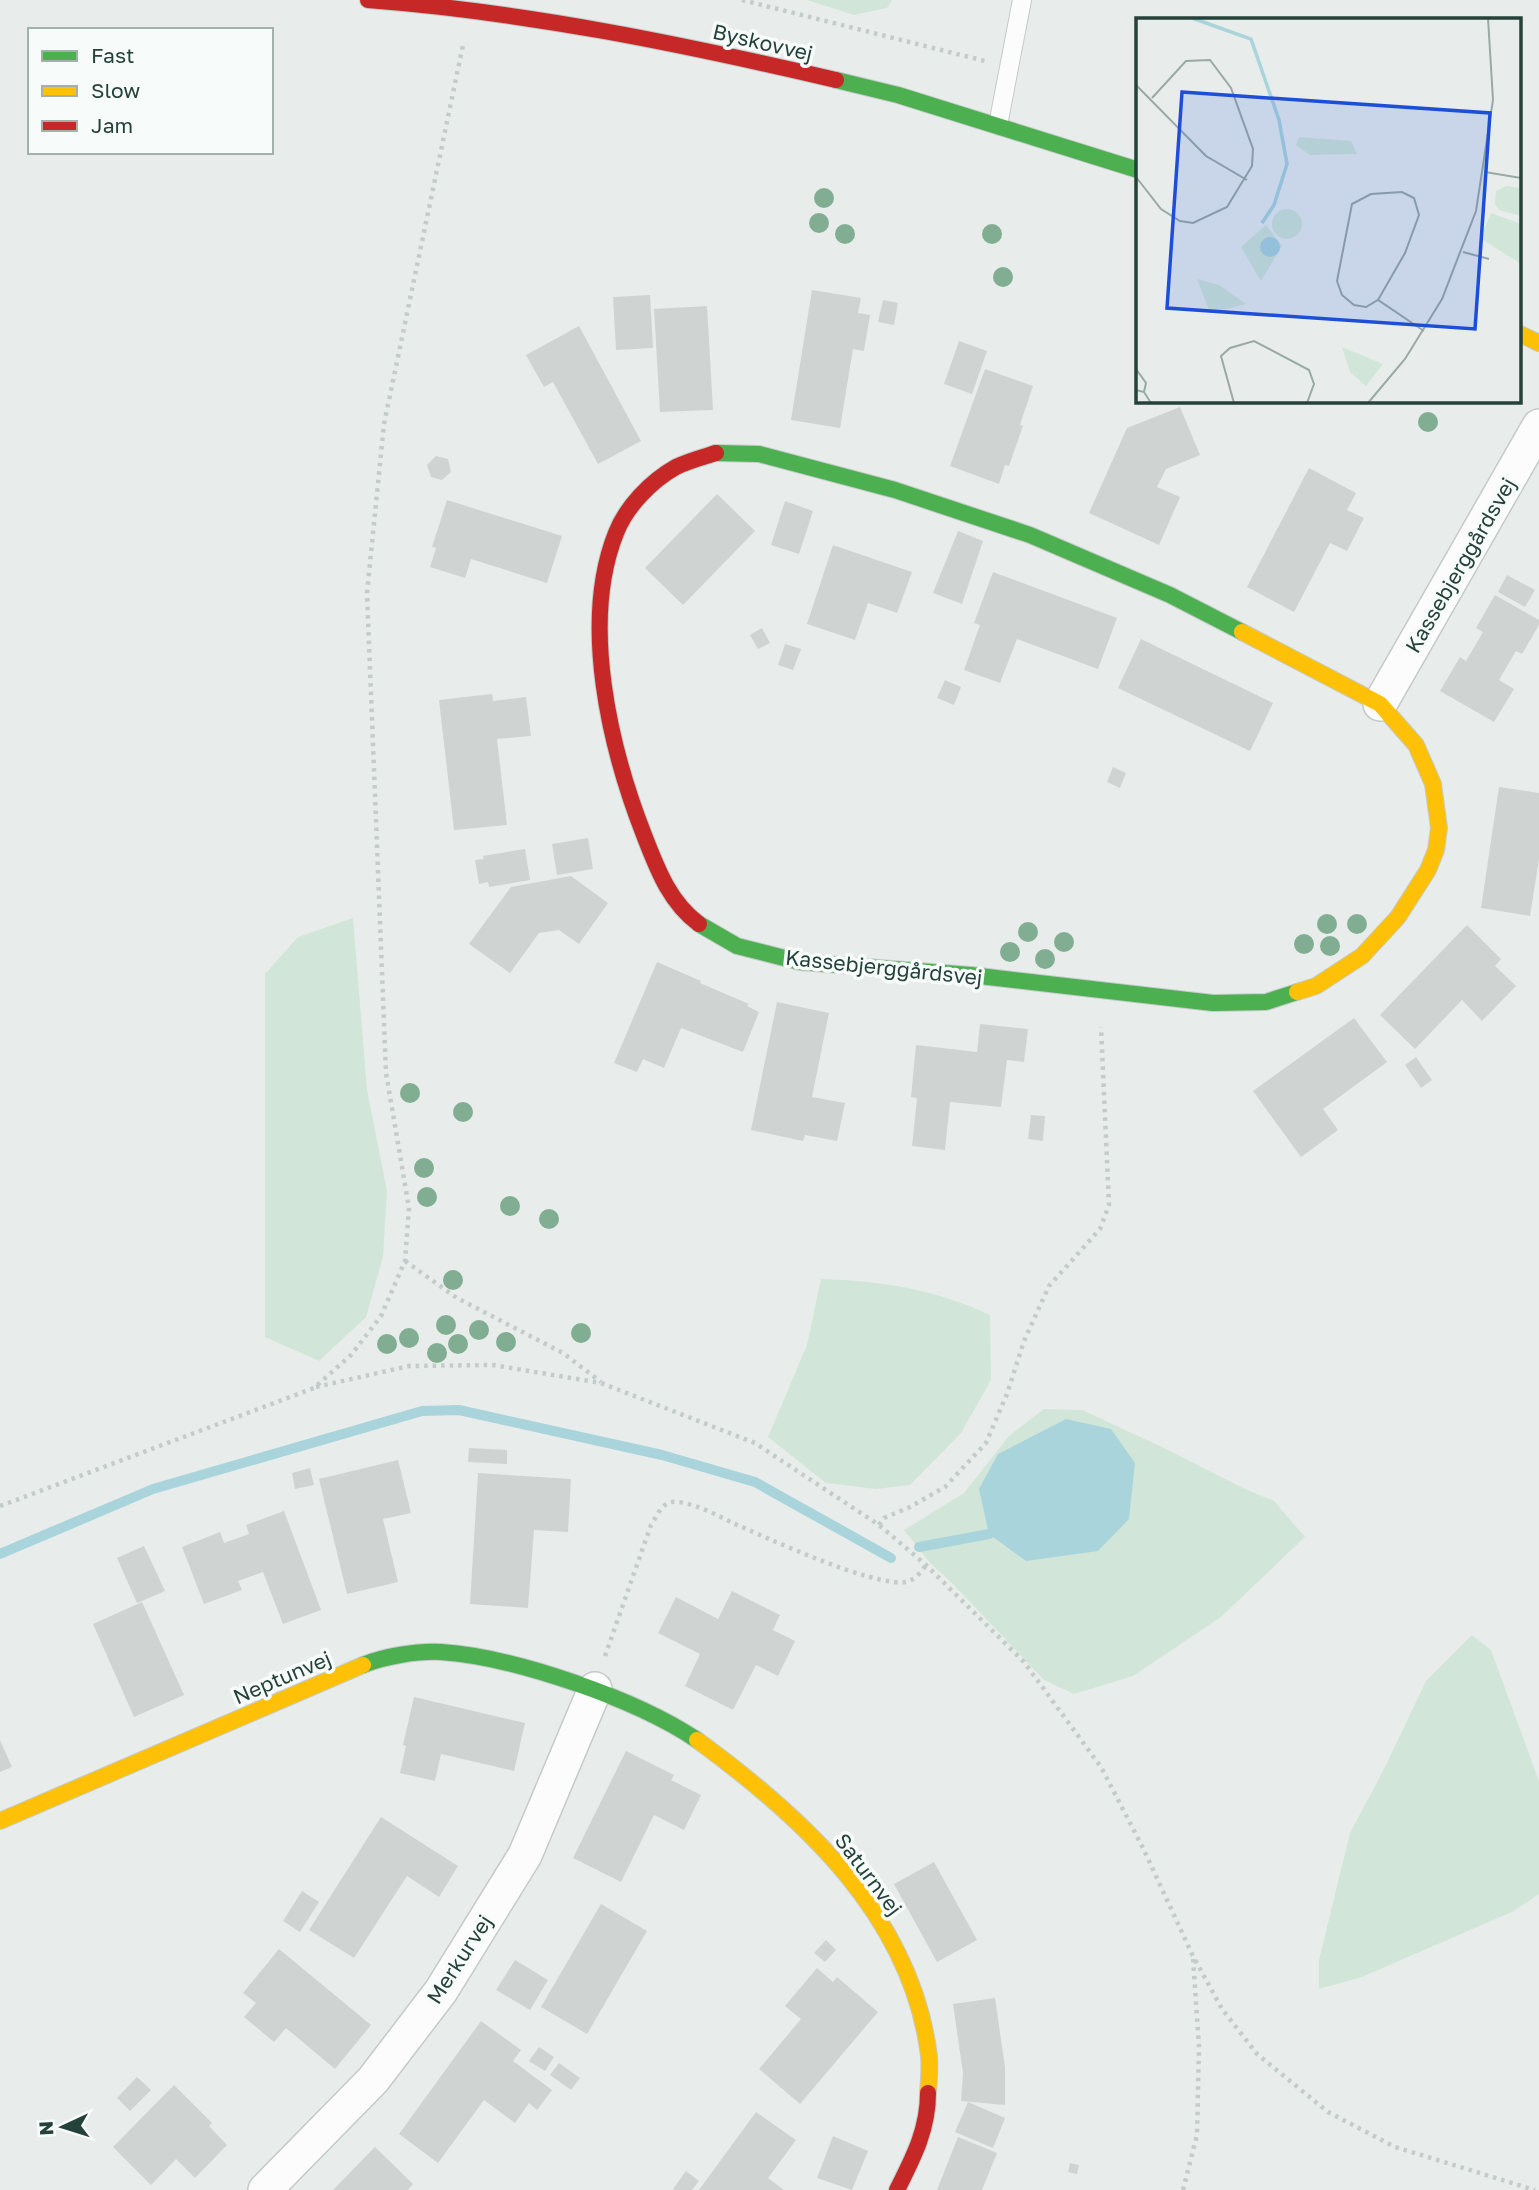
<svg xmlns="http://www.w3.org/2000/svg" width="1539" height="2190" viewBox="0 0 1539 2190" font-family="'Golos Text',sans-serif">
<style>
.green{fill:#d1e6d8}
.water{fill:#a9d4db}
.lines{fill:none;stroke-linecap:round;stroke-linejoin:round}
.stream{stroke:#a9d4db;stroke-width:10}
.building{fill:#cfd4d2}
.lane-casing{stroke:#c5cac8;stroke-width:20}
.street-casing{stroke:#c5cac8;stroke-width:36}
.fast-casing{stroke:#c3cbc8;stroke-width:18}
.slow-casing{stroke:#c3cbc8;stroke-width:18}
.jam-casing{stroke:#c3cbc8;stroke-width:18}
.path{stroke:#c3ccca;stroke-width:4.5;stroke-dasharray:3.5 5;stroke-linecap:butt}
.lane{stroke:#fcfcfc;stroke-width:18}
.street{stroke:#fcfcfc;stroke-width:33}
.fast{stroke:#4caf50;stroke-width:16}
.slow{stroke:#ffc107;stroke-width:16}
.jam{stroke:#c62828;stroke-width:16}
.tree{fill:#81ae93}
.labels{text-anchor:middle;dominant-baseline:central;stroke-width:7;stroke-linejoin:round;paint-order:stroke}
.street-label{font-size:21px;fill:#24423a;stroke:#f7fbf9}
.inset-river{fill:none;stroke:#a9d4db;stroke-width:3.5}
.inset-road{fill:none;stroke:#9aa9a4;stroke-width:2}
.view{fill:#1d4ed8;fill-opacity:0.15;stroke:#1d4ed8;stroke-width:3.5}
.inset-edge{fill:none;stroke:#24423a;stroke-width:3.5}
</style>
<rect width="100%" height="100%" fill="#e8edeb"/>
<g class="green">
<polygon points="807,0 892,0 887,8 854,15"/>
<polygon points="353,918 367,1090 387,1191 383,1257 366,1317 319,1361 265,1337 265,974 298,937"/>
<path d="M 821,1279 C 881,1281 935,1289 990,1315 L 991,1380 L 961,1433 L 910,1485 L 876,1489 L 826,1483 L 768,1437 L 807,1345 Z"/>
<polygon points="1044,1409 1082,1410 1162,1447 1243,1488 1274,1501 1305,1537 1221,1617 1133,1676 1074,1694 1044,1680 950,1581 930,1563 904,1530 964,1493 1009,1436"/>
<polygon points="1472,1635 1491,1650 1539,1781 1539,1894 1514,1911 1362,1977 1319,1989 1319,1960 1350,1833 1384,1769 1426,1681"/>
</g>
<polygon class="water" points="1066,1419 1111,1429 1135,1463 1129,1519 1098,1551 1026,1561 989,1534 979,1489 998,1454"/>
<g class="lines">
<g class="stream">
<polyline points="919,1547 989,1534"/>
<polyline points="0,1554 153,1489 422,1411 459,1410 662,1455 755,1482 891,1558"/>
</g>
</g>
<g class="building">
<polygon points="812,290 861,298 858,313 870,315 864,351 853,349 840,428 791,420"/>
<polygon points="650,295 653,348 616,350 613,297"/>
<polygon points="883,300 898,303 894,325 878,322"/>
<polygon points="707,306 713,410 660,412 654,309"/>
<polygon points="579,326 641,441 598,464 553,382 544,387 526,355"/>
<polygon points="959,341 987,351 972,394 944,384"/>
<polygon points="985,369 1033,386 1020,425 1023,426 1009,466 1005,465 999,484 950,466"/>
<polygon points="1180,407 1200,455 1166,469 1157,487 1180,497 1159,545 1089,513 1127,428"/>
<polygon points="436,456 448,459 451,472 442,480 431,477 427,465"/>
<polygon points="1309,468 1356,493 1347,510 1364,518 1347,551 1330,543 1294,612 1247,587"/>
<polygon points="717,494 755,531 683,605 645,568"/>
<polygon points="447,500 562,536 547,583 471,559 465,578 430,567 436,548 432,547"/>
<polygon points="785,501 813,511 799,554 771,545"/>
<polygon points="958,531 983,541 962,604 933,593"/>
<polygon points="833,545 912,572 897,613 868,603 855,640 807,624"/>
<polygon points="993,572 1117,618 1098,669 1017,639 1000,683 964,670 980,625 974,623"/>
<polygon points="1507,575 1535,590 1525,607 1498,592"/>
<polygon points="1495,595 1539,620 1539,625 1522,654 1516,651 1499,680 1514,689 1494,722 1440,691 1460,657 1466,661 1483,632 1476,628"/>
<polygon points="762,628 770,643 758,649 750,635"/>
<polygon points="1141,639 1273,703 1250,751 1118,688"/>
<polygon points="785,644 801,649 793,670 778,665"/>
<polygon points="945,680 961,687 954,705 937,698"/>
<polygon points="492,694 493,701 526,697 531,736 497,739 507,825 454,830 439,700"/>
<polygon points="1113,767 1126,773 1120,788 1107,782"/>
<polygon points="1499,787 1539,793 1539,859 1530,916 1481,908"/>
<polygon points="588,838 593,869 557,875 552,844"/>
<polygon points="525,849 530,880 489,887 488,882 479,884 475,860 484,859 483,856"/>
<polygon points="571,876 608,903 579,944 559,930 539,933 510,973 469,944 511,887"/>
<polygon points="1467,925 1501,959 1495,966 1516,986 1482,1021 1462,1000 1415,1049 1380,1015"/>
<polygon points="657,962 701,981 700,983 749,1004 747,1006 759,1012 743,1052 681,1028 664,1068 643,1059 637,1072 614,1063"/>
<polygon points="777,1002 829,1013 812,1097 845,1103 837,1141 805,1135 803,1141 751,1130"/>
<polygon points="1354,1018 1387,1062 1323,1109 1338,1130 1301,1157 1253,1091"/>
<polygon points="980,1024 1028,1029 1024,1062 1007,1060 1001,1107 950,1102 945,1150 912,1146 917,1098 911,1097 916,1045 977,1052"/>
<polygon points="1416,1057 1432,1080 1421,1088 1405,1065"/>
<polygon points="1031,1115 1045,1116 1043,1141 1028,1139"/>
<polygon points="469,1448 507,1450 507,1464 468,1462"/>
<polygon points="398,1460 411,1513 383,1519 398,1582 347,1594 319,1479"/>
<polygon points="310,1468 314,1485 295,1489 292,1473"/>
<polygon points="478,1473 571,1479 568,1532 534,1530 528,1608 470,1604"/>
<polygon points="284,1511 321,1610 283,1624 263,1572 238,1581 242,1590 204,1604 182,1547 220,1532 224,1543 249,1534 246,1525"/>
<polygon points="144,1546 165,1591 137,1603 117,1558"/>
<polygon points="732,1591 780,1615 773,1630 795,1641 778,1676 756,1665 733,1710 685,1686 700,1654 658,1633 676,1597 718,1619"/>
<polygon points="142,1602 184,1695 134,1717 93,1624"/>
<polygon points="414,1697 525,1723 514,1771 441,1754 435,1781 400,1773 406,1746 403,1745"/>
<polygon points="0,1740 12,1767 0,1772"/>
<polygon points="626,1751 674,1775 671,1780 701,1795 684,1830 654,1815 621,1882 573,1858"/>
<polygon points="381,1817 458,1866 439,1897 407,1876 354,1958 309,1930"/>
<polygon points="934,1862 977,1940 937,1962 894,1884"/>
<polygon points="302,1891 319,1902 300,1932 283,1921"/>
<polygon points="601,1904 647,1931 587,2034 541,2007"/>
<polygon points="826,1940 836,1950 825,1962 814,1953"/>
<polygon points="279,1949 371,2025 335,2069 286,2028 274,2042 244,2017 256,2003 243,1993"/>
<polygon points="515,1960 548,1980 530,2010 496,1990"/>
<polygon points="817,1968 833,1982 837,1977 878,2012 800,2104 759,2069 801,2019 785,2006"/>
<polygon points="995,1998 1005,2067 1005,2105 961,2101 963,2073 953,2004"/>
<polygon points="481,2021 521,2050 513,2061 552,2090 537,2110 529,2103 515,2123 484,2100 438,2163 399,2134"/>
<polygon points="539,2047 554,2057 545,2071 529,2061"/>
<polygon points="559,2063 580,2078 571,2090 550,2075"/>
<polygon points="137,2077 151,2090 130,2111 117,2098"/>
<polygon points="174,2085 212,2123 209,2126 227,2145 195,2178 176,2159 151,2185 113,2147"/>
<polygon points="968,2102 1005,2118 993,2148 955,2132"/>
<polygon points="756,2112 796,2140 768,2178 784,2190 699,2190"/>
<polygon points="833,2136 868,2151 852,2190 817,2178"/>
<polygon points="958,2137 997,2153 982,2190 937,2190"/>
<polygon points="375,2147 413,2184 408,2190 333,2190"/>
<polygon points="1070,2163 1079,2165 1077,2174 1068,2172"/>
<polygon points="686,2171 699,2181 692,2190 675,2190 673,2189"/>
</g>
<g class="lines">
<g class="lane-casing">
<polyline id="lane" points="998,125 1022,0"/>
</g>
<g class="street-casing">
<g id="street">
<polyline points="1380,704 1539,426"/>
<polyline points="265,2190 373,2080 441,1991 525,1855 595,1689"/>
</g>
</g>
<g class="fast-casing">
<g id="fast">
<polyline points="836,80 898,95 1138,170"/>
<polyline points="716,453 759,454 895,490 1030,535 1170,595 1242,632"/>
<polyline points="699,924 737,946 800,962 971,975 1213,1003 1266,1002 1297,992"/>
<path d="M 363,1665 C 385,1656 417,1651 441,1652 C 515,1657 636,1699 697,1740"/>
</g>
</g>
<g class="slow-casing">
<g id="slow">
<polyline points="1520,334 1539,343"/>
<polyline points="1242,632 1380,704 1416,745 1433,784 1439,828 1436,850 1428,870 1398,917 1362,956 1316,986 1297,992"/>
<path d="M 697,1740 C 804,1818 912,1917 929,2056 C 930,2068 929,2081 928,2093"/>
<polyline points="0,1821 363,1665"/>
</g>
</g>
<g class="jam-casing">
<g id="jam">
<path d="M 368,0 C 526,12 682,44 836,80"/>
<path d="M 699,924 C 669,902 657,868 644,835 C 610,748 580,623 616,533 C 626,507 651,481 676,467 C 688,461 703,457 716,453"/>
<path d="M 897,2190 C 913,2158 928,2130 928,2093"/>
</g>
</g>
<g class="path">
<polyline points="742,0 985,61"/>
<polyline points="405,1261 457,1298 563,1353 601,1382"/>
<polyline points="316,1387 409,1366 493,1365 601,1383 755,1443 879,1525 926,1565 1024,1662 1101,1767 1143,1848 1192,1954 1222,2009 1257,2054 1328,2112 1395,2147 1535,2190"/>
<polyline points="0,1506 314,1388 351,1355 381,1316 405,1261 409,1208 386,1073 367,593 384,424 463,45"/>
<polyline points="879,1525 884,1518 910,1507 945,1487 986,1443 1007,1394 1024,1341 1049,1286 1100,1229 1109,1205 1101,1027"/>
<path d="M 605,1656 L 651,1525 C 657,1516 661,1504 672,1502 C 688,1500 719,1516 733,1523 C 767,1538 873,1587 906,1582 C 915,1580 921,1572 926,1565"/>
<polyline points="1183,2190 1197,2135 1199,2047 1193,1958"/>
</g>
<use href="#lane" class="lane"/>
<use href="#street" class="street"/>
<use href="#fast" class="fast"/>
<use href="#slow" class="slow"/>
<use href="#jam" class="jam"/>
</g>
<g class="tree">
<circle cx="824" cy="198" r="10"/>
<circle cx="819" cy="223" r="10"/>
<circle cx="845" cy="234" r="10"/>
<circle cx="992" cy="234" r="10"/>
<circle cx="1003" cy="277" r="10"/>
<circle cx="1428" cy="422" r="10"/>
<circle cx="1327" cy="924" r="10"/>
<circle cx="1357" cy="924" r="10"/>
<circle cx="1028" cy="932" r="10"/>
<circle cx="1064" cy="942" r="10"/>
<circle cx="1304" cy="944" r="10"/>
<circle cx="1330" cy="946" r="10"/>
<circle cx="1010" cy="952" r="10"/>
<circle cx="1045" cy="959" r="10"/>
<circle cx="410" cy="1093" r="10"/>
<circle cx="463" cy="1112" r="10"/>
<circle cx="424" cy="1168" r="10"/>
<circle cx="427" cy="1197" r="10"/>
<circle cx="510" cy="1206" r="10"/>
<circle cx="549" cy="1219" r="10"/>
<circle cx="453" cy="1280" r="10"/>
<circle cx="446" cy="1325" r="10"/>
<circle cx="479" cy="1330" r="10"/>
<circle cx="581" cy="1333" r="10"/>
<circle cx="409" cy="1338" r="10"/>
<circle cx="506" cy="1342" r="10"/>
<circle cx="387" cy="1344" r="10"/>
<circle cx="458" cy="1344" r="10"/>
<circle cx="437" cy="1353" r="10"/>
</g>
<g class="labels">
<g class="street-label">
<text transform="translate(763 42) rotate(13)">Byskovvej</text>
<text transform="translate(1460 565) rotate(-60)">Kassebjerggårdsvej</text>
<text transform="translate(884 967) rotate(6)">Kassebjerggårdsvej</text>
<text transform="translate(282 1677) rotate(-23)">Neptunvej</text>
<text transform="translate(869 1874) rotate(53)">Saturnvej</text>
<text transform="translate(459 1959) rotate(-57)">Merkurvej</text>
</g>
</g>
<g transform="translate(1136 18)">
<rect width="385" height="385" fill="#e8edeb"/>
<path d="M 163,119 L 215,123 L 221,136 L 174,137 L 160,127 ZM 370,168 L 385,170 L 385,198 L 363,192 L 359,186 L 360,173 ZM136 206a15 15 0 1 1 30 0a15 15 0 1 1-30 0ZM 355,195 L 385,206 L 385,246 L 344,220 ZM 130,207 L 146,228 L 125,263 L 105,229 ZM 61,261 L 83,267 L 110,286 L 74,295 ZM 206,329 L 247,346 L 230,368 L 214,354 Z" fill="#d1e6d8"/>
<path d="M124 229a10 10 0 1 1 20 0a10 10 0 1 1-20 0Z" fill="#a9d4db"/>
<path class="inset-river" d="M 56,0 L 115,21 L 143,102 L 151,146 L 138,187 L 126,205"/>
<path class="inset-road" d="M 0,67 L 70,138 L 111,162M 349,154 L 385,160M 0,159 L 25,191 L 44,203 L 57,205 L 91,189 L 116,148 L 117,131 L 95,70 L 74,42 L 50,43 L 16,80M 327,234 L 353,241M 242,282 L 269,235 L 283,197 L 278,180 L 266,174 L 235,176 L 216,186 L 201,263 L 206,277 L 218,287 L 230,289 L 242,282 L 288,313M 0,351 L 10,365 L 8,374M 0,372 L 8,374 L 15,385M 98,385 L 85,338 L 94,330 L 118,323 L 173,352 L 178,366 L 171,385M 232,385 L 269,341 L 306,281 L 340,193 L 357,82 L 352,0"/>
<path class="view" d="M 46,74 L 354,95 L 339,311 L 31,290 Z"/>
<rect width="385" height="385" class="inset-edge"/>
</g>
<rect x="28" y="28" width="245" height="126" fill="#f7fbf9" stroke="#a3b1ad" stroke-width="2"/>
<rect x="42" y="51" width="35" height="10" fill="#4caf50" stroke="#a3b1ad" stroke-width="2"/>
<text x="91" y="63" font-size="21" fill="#24423a">Fast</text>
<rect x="42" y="86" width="35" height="10" fill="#ffc107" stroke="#a3b1ad" stroke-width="2"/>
<text x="91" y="98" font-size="21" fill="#24423a">Slow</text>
<rect x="42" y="121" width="35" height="10" fill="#c62828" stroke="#a3b1ad" stroke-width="2"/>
<text x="91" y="133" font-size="21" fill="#24423a">Jam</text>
<g transform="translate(63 2127) rotate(266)" stroke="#f7fbf9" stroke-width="5" paint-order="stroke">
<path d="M0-5L12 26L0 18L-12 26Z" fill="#24423a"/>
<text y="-10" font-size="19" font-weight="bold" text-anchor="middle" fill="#24423a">N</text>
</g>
</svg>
